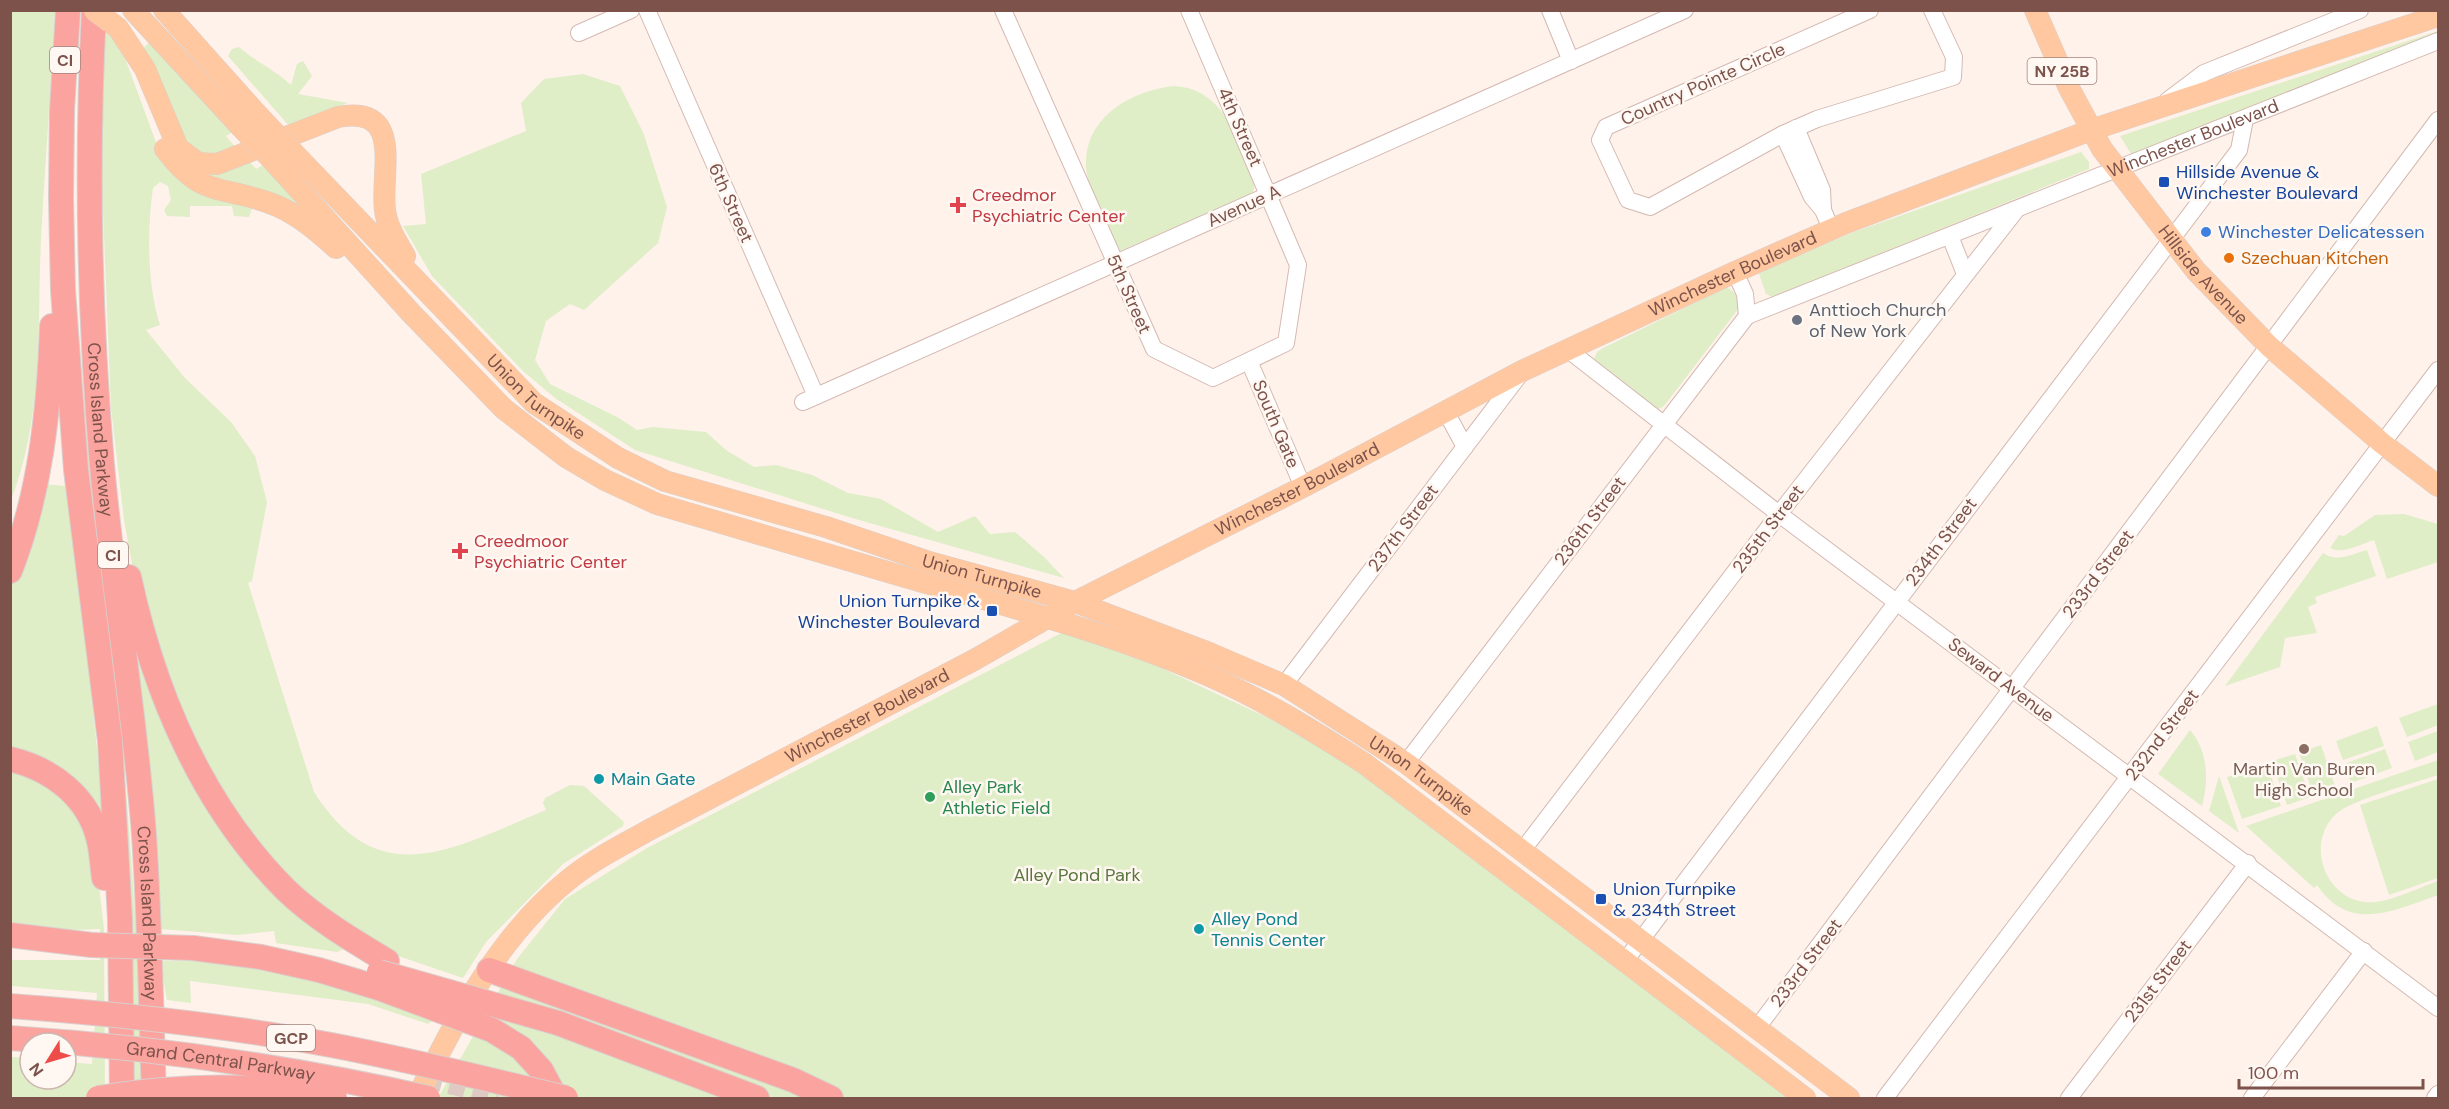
<svg xmlns="http://www.w3.org/2000/svg" width="2449" height="1109" viewBox="0 0 2449 1109" font-family="'DM Sans',sans-serif">
<style>
.green{fill:#dfeec7}
.lines{fill:none;stroke-linecap:round;stroke-linejoin:round}
.minor-tunnel{stroke:#decac3;stroke-width:16;stroke-dasharray:16 8;stroke-linecap:butt}
.minor-casing{stroke:#d4b9b1;stroke-width:18}
.major-casing{stroke:#dacfcd;stroke-width:22}
.highway-casing{stroke:#dacfcd;stroke-width:26}
.minor{stroke:#fff;stroke-width:16}
.major{stroke:#ffc8a0;stroke-width:21}
.highway{stroke:#fba39e;stroke-width:24}
.major-bridge-casing{stroke:#dacfcd;stroke-width:22;stroke-linecap:butt}
.highway-bridge-casing{stroke:#dacfcd;stroke-width:26;stroke-linecap:butt}
.major-bridge{stroke:#ffc8a0;stroke-width:21}
.highway-bridge{stroke:#fba39e;stroke-width:24}
.transit-dot{fill:#1a4fb4;stroke:#fff7f2;stroke-width:2}
.health-dot{fill:#e0444e;stroke:#fff7f2;stroke-width:2}
.shop-dot{fill:#3f7fe0;stroke:#fff7f2;stroke-width:2}
.food-dot{fill:#e8710a;stroke:#fff7f2;stroke-width:2}
.worship-dot{fill:#6b7280;stroke:#fff7f2;stroke-width:2}
.education-dot{fill:#8d6e63;stroke:#fff7f2;stroke-width:2}
.culture-dot{fill:#0f9aa8;stroke:#fff7f2;stroke-width:2}
.leisure-dot{fill:#2e9e5b;stroke:#fff7f2;stroke-width:2}
.labels{text-anchor:middle;dominant-baseline:central;stroke-width:5;stroke-linejoin:round;paint-order:stroke}
.shield{fill:#fff7f2;stroke:#a3847d;stroke-width:1.5}
.shield-label{font-size:16px;font-weight:bold;fill:#7c524b}
.street-label{font-size:18px;fill:#7c524b;stroke:#fff7f2}
.transit-label{font-size:18px;fill:#164399;stroke:#fff7f2;text-anchor:start}
.health-label{font-size:18px;fill:#be3a42;stroke:#fff7f2;text-anchor:start}
.shop-label{font-size:18px;fill:#366cbe;stroke:#fff7f2;text-anchor:start}
.food-label{font-size:18px;fill:#c56008;stroke:#fff7f2;text-anchor:start}
.worship-label{font-size:18px;fill:#5b616d;stroke:#fff7f2;text-anchor:start}
.education-label{font-size:18px;fill:#785e54;stroke:#fff7f2}
.culture-label{font-size:18px;fill:#0d838f;stroke:#fff7f2;text-anchor:start}
.leisure-label{font-size:18px;fill:#27864d;stroke:#fff7f2;text-anchor:start}
.park-label{font-size:18px;fill:#59763c;stroke:#fff7f2}
</style>
<rect width="100%" height="100%" fill="#fef2eb"/>
<g class="green">
<path d="M 10,11 L 55,11 C 51,87 45,163 41,239 C 37,327 44,416 11,500 Z"/>
<path d="M 104,26 L 118,39 L 161,156 L 252,209 L 249,217 L 234,216 L 232,206 L 190,206 L 190,217 L 167,216 L 164,210 L 171,200 L 168,186 L 160,182 L 153,188 C 147,229 147,284 160,325 L 146,330 L 185,378 L 231,422 L 255,456 L 267,502 L 252,581 L 248,583 L 314,792 C 380,896 456,847 546,810 L 543,803 L 545,798 L 570,785 L 584,786 L 624,822 L 623,826 L 563,864 L 486,942 L 463,978 L 401,957 L 349,930 L 280,876 L 229,811 L 174,711 L 141,613 L 124,520 L 111,408 L 100,139 Z"/>
<polygon points="2438,31 2438,33 2133,157 2120,136"/>
<polygon points="150,42 233,132 226,136 237,149 207,157 181,140 141,50"/>
<path d="M 239,47 C 256,62 275,70 291,85 L 297,64 L 303,61 L 312,76 L 298,94 L 348,103 L 289,126 L 228,56 L 232,49 Z"/>
<polygon points="583,74 620,86 643,132 667,207 658,243 584,310 570,304 546,321 535,360 550,384 619,418 637,430 653,427 706,432 726,450 754,467 776,465 812,475 848,493 881,499 938,532 975,516 990,534 1015,532 1044,557 1064,578 852,518 635,450 555,398 523,371 432,276 403,226 426,224 421,174 526,131 521,103 544,79"/>
<path d="M 1174,86 C 1226,89 1238,142 1255,182 L 1253,193 L 1120,251 C 1112,232 1090,192 1087,174 C 1079,121 1128,91 1174,86 Z"/>
<polygon points="2081,152 2089,162 2089,169 1772,297 1766,294 1759,274 1772,267 1854,232"/>
<polygon points="179,155 247,159 256,169 263,165 310,215 207,178"/>
<path d="M 1727,287 C 1735,292 1739,299 1739,308 L 1664,406 L 1658,409 L 1594,359 L 1597,352 L 1603,348 Z"/>
<polygon points="84,414 121,718 140,981 142,1098 129,1098 82,440"/>
<polygon points="44,484 65,486 85,630 106,839 11,750 10,576"/>
<path d="M 2404,514 L 2438,524 L 2438,562 L 2387,579 L 2374,540 C 2361,544 2343,555 2330,548 L 2339,535 L 2344,536 L 2375,515 Z"/>
<path d="M 2367,550 L 2376,576 L 2315,597 L 2317,603 L 2308,607 L 2317,633 L 2285,638 L 2280,667 L 2225,686 L 2323,553 C 2337,563 2352,554 2367,550 Z"/>
<polygon points="132,612 195,784 344,949 337,952 276,943 274,931 237,935 160,929"/>
<polygon points="1069,629 1125,651 1315,740 1415,811 1793,1098 438,1098 517,959 565,899 647,848"/>
<polygon points="2438,704 2438,725 2407,737 2399,718"/>
<polygon points="2377,726 2384,746 2343,760 2336,741"/>
<path d="M 2190,730 C 2208,751 2209,780 2202,806 L 2158,774 Z"/>
<polygon points="2438,731 2438,752 2415,761 2408,742"/>
<polygon points="2321,745 2336,789 2314,796 2299,753"/>
<polygon points="2385,749 2392,768 2351,783 2344,764"/>
<polygon points="2295,754 2310,797 2287,805 2272,761"/>
<path d="M 2438,760 L 2438,775 C 2415,783 2353,799 2336,814 C 2306,842 2323,896 2364,902 C 2385,905 2418,888 2438,881 L 2438,895 C 2395,910 2350,934 2317,885 L 2314,888 L 2246,826 Z"/>
<polygon points="2267,764 2281,806 2242,819 2227,777"/>
<polygon points="11,766 49,782 82,815 95,854 104,929 105,1098 11,1098 11,1057 30,1058 30,1079 66,1079 66,1062 92,1064 97,993 11,986 10,960 100,960 100,929 71,930 11,926"/>
<polygon points="2219,776 2239,833 2209,811"/>
<polygon points="2438,779 2438,878 2389,895 2360,805"/>
<polygon points="232,959 293,970 435,1018 428,1024 368,1004 190,981 191,1003 167,1000 160,961"/>
</g>
<g class="lines">
<polyline class="minor-tunnel" points="426,1080 497,1098"/>
<g class="minor-casing">
<g id="minor">
<polyline points="647,10 816,396"/>
<polyline points="1003,10 1154,349 1213,378 1286,343 1298,265 1189,10"/>
<polyline points="1550,10 1571,61"/>
<polyline points="1870,10 1606,127 1600,140 1628,200 1650,207 1783,134 1817,119 1953,77 1954,57 1932,10"/>
<polyline points="579,33 631,10"/>
<polyline points="2167,101 2204,73 2360,10"/>
<polyline points="1796,128 1822,190 1823,210"/>
<polyline points="1783,134 1812,197 1823,210 1831,229"/>
<polyline points="1950,236 1965,274"/>
<path id="s1" d="M 1747,316 L 2438,41"/>
<polyline points="1567,349 1779,514 2438,1008"/>
<polyline points="1249,361 1303,487"/>
<polyline points="803,402 1685,10"/>
<polyline points="1446,412 1465,447"/>
<polyline points="1284,685 1521,373"/>
<polyline points="1406,763 1747,316 1745,294 1735,272"/>
<polyline points="1522,851 1779,514 2017,209"/>
<polyline points="1625,961 2239,150 2245,119"/>
<polyline points="1757,1028 2438,120"/>
<polyline points="1885,1098 2438,370"/>
<polyline points="2069,1098 2248,863"/>
<polyline points="2252,1098 2364,951"/>
<polyline points="2435,1098 2438,1094"/>
</g>
</g>
<g class="major-casing">
<g id="major">
<polyline points="133,10 240,126"/>
<polyline points="164,10 256,113"/>
<path id="s2" d="M 2035,10 L 2069,88 L 2102,149 L 2196,271 L 2269,346 L 2383,444 L 2438,486"/>
<path d="M 110,22 L 118,28 L 145,69 L 178,148 L 198,163 L 217,164 L 338,117 C 405,105 380,171 385,210 C 387,227 397,242 405,256"/>
<path d="M 165,149 C 201,197 217,185 267,202 C 294,211 315,229 336,248"/>
<path id="s3" d="M 290,149 L 534,403 L 618,458 L 665,481 L 826,527 L 926,561 L 1075,602 L 1207,652 L 1284,685 L 1406,763 L 1849,1098"/>
<path d="M 275,163 L 411,313 L 504,409 L 566,457 L 605,480 L 657,504 C 740,528 822,553 905,577 C 1007,606 1109,632 1207,675 C 1262,699 1314,731 1365,764 L 1805,1098"/>
<path id="s4" d="M 417,1098 C 454,1021 499,936 567,881 C 592,860 621,846 649,830 L 974,660 L 1075,602 L 1303,487 L 1522,371 L 1735,272 L 1846,223 L 2091,130 L 2438,16"/>
</g>
</g>
<g class="highway-casing">
<g id="highway">
<polyline points="68,10 62,110 61,198 63,290 76,470 110,741 120,919 122,1098"/>
<path id="s5" d="M 94,10 C 86,164 89,312 102,465 C 113,589 135,711 144,835 C 150,923 151,1011 154,1098"/>
<path d="M 10,571 C 41,491 49,410 52,326"/>
<path d="M 129,577 C 154,692 202,806 286,890 C 315,918 352,940 387,961"/>
<path d="M 10,759 C 52,769 89,797 99,841 C 102,853 102,866 104,878"/>
<polyline points="10,935 92,945"/>
<polyline points="193,948 261,957 319,970 379,988"/>
<polyline points="489,970 793,1080 831,1098"/>
<polyline points="558,1023 757,1098"/>
<polyline points="521,1048 541,1070 556,1098"/>
</g>
</g>
<use href="#minor" class="minor"/>
<use href="#major" class="major"/>
<use href="#highway" class="highway"/>
<g class="major-bridge-casing">
<g id="major-bridge">
<polyline points="94,10 110,22"/>
<polyline points="256,113 290,149"/>
<polyline points="240,126 275,163"/>
</g>
</g>
<g class="highway-bridge-casing">
<g id="highway-bridge">
<polyline points="92,945 193,948"/>
<polyline points="379,972 558,1023"/>
<polyline points="379,988 492,1030 521,1048"/>
<path d="M 10,1006 C 118,1014 225,1025 331,1045 C 410,1060 488,1079 566,1098"/>
<path id="s6" d="M 10,1038 C 150,1047 291,1067 428,1098"/>
<path d="M 98,1098 C 177,1085 256,1083 335,1098"/>
</g>
</g>
<use href="#major-bridge" class="major-bridge"/>
<use href="#highway-bridge" class="highway-bridge"/>
</g>
<g class="transit-dot">
<rect x="2158" y="176" width="12" height="12" rx="3"/>
<rect x="986" y="605" width="12" height="12" rx="3"/>
<rect x="1595" y="893" width="12" height="12" rx="3"/>
</g>
<g class="health-dot">
<path d="M955 196h6v6h6v6h-6v6h-6v-6h-6v-6h6z"/>
<path d="M457 542h6v6h6v6h-6v6h-6v-6h-6v-6h6z"/>
</g>
<circle class="shop-dot" cx="2206" cy="232" r="6"/>
<circle class="food-dot" cx="2229" cy="258" r="6"/>
<circle class="worship-dot" cx="1797" cy="320" r="6"/>
<circle class="education-dot" cx="2304" cy="749" r="6"/>
<g class="culture-dot">
<circle cx="599" cy="779" r="6"/>
<circle cx="1199" cy="929" r="6"/>
</g>
<circle class="leisure-dot" cx="930" cy="797" r="6"/>
<g class="labels">
<g class="shield">
<rect x="50" y="47" width="30" height="26" rx="4.5"/>
<rect x="2027.5" y="58" width="69" height="26" rx="4.5"/>
<rect x="98" y="542" width="30" height="26" rx="4.5"/>
<rect x="267" y="1025" width="48" height="26" rx="4.5"/>
</g>
<g class="shield-label">
<text x="65" y="60">CI</text>
<text x="2062" y="71">NY 25B</text>
<text x="113" y="555">CI</text>
<text x="291" y="1038">GCP</text>
</g>
<g class="street-label">
<text transform="translate(1703 84) rotate(-24)">Country Pointe Circle</text>
<text transform="translate(1240 127) rotate(66)">4th Street</text>
<text stroke="none"><textPath href="#s1" startOffset="480">Winchester Boulevard</textPath></text>
<text transform="translate(731 203) rotate(66)">6th Street</text>
<text transform="translate(1244 206) rotate(-24)">Avenue A</text>
<text stroke="none"><textPath href="#s4" startOffset="1581">Winchester Boulevard</textPath></text>
<text stroke="none"><textPath href="#s2" startOffset="316">Hillside Avenue</textPath></text>
<text transform="translate(1129 294) rotate(66)">5th Street</text>
<text stroke="none"><textPath href="#s3" startOffset="350">Union Turnpike</textPath></text>
<text transform="translate(1276 424) rotate(67)">South Gate</text>
<text stroke="none"><textPath href="#s5" startOffset="420">Cross Island Parkway</textPath></text>
<text stroke="none"><textPath href="#s4" startOffset="1095">Winchester Boulevard</textPath></text>
<text transform="translate(1590 521) rotate(-53)">236th Street</text>
<text transform="translate(1403 528) rotate(-53)">237th Street</text>
<text transform="translate(1768 529) rotate(-53)">235th Street</text>
<text transform="translate(1941 542) rotate(-53)">234th Street</text>
<text transform="translate(2098 574) rotate(-53)">233rd Street</text>
<text stroke="none"><textPath href="#s3" startOffset="836">Union Turnpike</textPath></text>
<text transform="translate(2001 680) rotate(37)">Seward Avenue</text>
<text stroke="none"><textPath href="#s4" startOffset="609">Winchester Boulevard</textPath></text>
<text transform="translate(2162 735) rotate(-53)">232nd Street</text>
<text stroke="none"><textPath href="#s3" startOffset="1322">Union Turnpike</textPath></text>
<text stroke="none"><textPath href="#s5" startOffset="906">Cross Island Parkway</textPath></text>
<text transform="translate(1806 963) rotate(-53)">233rd Street</text>
<text transform="translate(2158 981) rotate(-53)">231st Street</text>
<text stroke="none"><textPath href="#s6" startOffset="212">Grand Central Parkway</textPath></text>
</g>
<g class="transit-label">
<text x="2176" y="172">Hillside Avenue &amp;<tspan x="2176" dy="21">Winchester Boulevard</tspan></text>
<text x="980" y="601" text-anchor="end">Union Turnpike &amp;<tspan x="980" dy="21">Winchester Boulevard</tspan></text>
<text x="1613" y="889">Union Turnpike<tspan x="1613" dy="21">&amp; 234th Street</tspan></text>
</g>
<g class="health-label">
<text x="972" y="195">Creedmor<tspan x="972" dy="21">Psychiatric Center</tspan></text>
<text x="474" y="541">Creedmoor<tspan x="474" dy="21">Psychiatric Center</tspan></text>
</g>
<g class="shop-label">
<text x="2218" y="232">Winchester Delicatessen</text>
</g>
<g class="food-label">
<text x="2241" y="258">Szechuan Kitchen</text>
</g>
<g class="worship-label">
<text x="1809" y="310">Anttioch Church<tspan x="1809" dy="21">of New York</tspan></text>
</g>
<g class="education-label">
<text x="2304" y="769">Martin Van Buren<tspan x="2304" dy="21">High School</tspan></text>
</g>
<g class="culture-label">
<text x="611" y="779">Main Gate</text>
<text x="1211" y="919">Alley Pond<tspan x="1211" dy="21">Tennis Center</tspan></text>
</g>
<g class="leisure-label">
<text x="942" y="787">Alley Park<tspan x="942" dy="21">Athletic Field</tspan></text>
</g>
<g class="park-label">
<text x="1077" y="875">Alley Pond Park</text>
</g>
</g>
<rect width="2449" height="1109" fill="none" stroke="#7c524b" stroke-width="24"/>
<g transform="translate(48 1061) rotate(233)"><circle r="28" fill="#fff7f2" stroke="#cbb5af" stroke-width="1.5"/>
<path d="M0-4.5L10 22L0 15L-10 22Z" fill="#ee4c49"/>
<text y="-9" font-size="16" font-weight="bold" text-anchor="middle" fill="#7c524b">N</text>
</g>
<path d="M2239 1079v9h184v-9" fill="none" stroke="#7c524b" stroke-width="3"/>
<text x="2248" y="1079" font-size="18" fill="#7c524b" stroke="#fff7f2" stroke-width="4.5" paint-order="stroke">100 m</text>
</svg>
